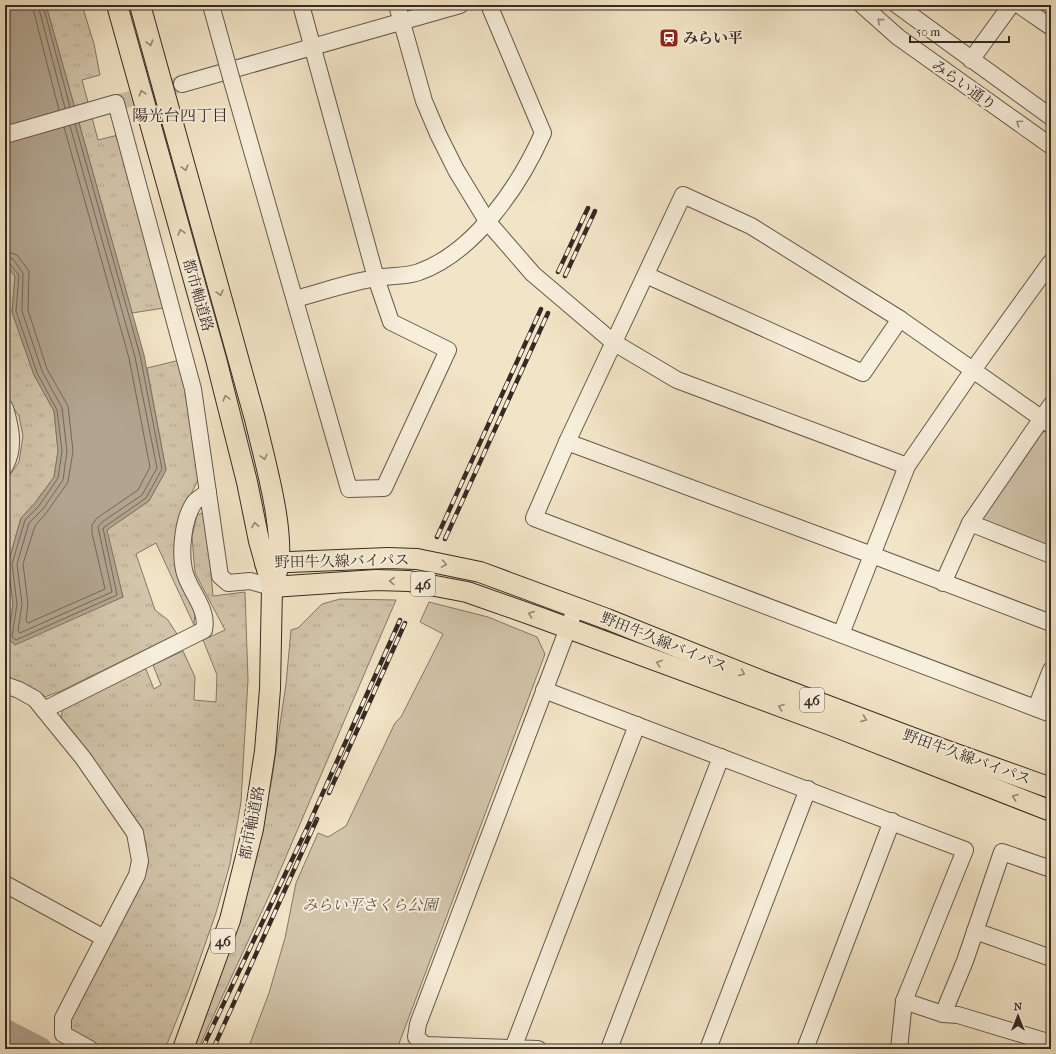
<svg xmlns="http://www.w3.org/2000/svg" width="1056" height="1054" viewBox="0 0 1056 1054" font-family="'IM FELL French Canon','Noto Serif JP',serif">
<style>
.grass{fill:url(#grass-tufts);stroke:#847868}
.park{fill:#d2c5ab;stroke:#847868}
.water{fill:#b2a590;stroke:#807465}
.lines{fill:none;stroke-linecap:round;stroke-linejoin:round}
.shore{stroke:#74685a;stroke-width:1}
.river{stroke:#b2a590;stroke-width:24}
.minor-tunnel{stroke:#ccc0a6;stroke-width:16;stroke-dasharray:16 8;stroke-linecap:butt}
.minor-casing{stroke:#65594d;stroke-width:18}
.major-casing{stroke:#362a24;stroke-width:22}
.minor{stroke:#f7eedb;stroke-width:16}
.major{stroke:#f2e5c7;stroke-width:20}
.rail-casing{stroke:#362a24;stroke-width:4.5}
.rail{stroke:#f7eedb;stroke-width:3;stroke-dasharray:9;stroke-linecap:butt}
.minor-bridge-casing{stroke:#65594d;stroke-width:18;stroke-linecap:butt}
.minor-bridge{stroke:#f7eedb;stroke-width:16}
.oneway{stroke:#968c80}
.oneway2{stroke:#948876}
.labels{text-anchor:middle;dominant-baseline:central;stroke-width:4;stroke-linejoin:round;paint-order:stroke}
.shield{fill:#f7eedb;stroke:#70655b;stroke-width:1}
.shield-label{font-size:14px;font-weight:bold;fill:#362a24}
.poi-label{font-size:15px;font-weight:bold;fill:#362a24;stroke:#f7eedb;text-anchor:start}
.street-label{font-size:15px;fill:#362a24;stroke:#f7eedb}
.park-label{font-size:15px;font-style:italic;fill:#5d5146;stroke:#f7eedb}
.neighbourhood-label{font-size:16px;fill:#362a24;stroke:#f7eedb}
</style>
<defs>
<pattern id="grass-tufts" width="24" height="20" patternUnits="userSpaceOnUse"><rect width="24" height="20" fill="#d2c5ab"/><path d="M3 7l-1-3M5 7V3M7 7l1-3M15 17l-1-3M17 17v-4M19 17l1-3" fill="none" stroke="#b5a993"/></pattern>
</defs>
<rect width="100%" height="100%" fill="#f2e5c7"/>
<filter id="stains"><feTurbulence type="fractalNoise" baseFrequency=".005" numOctaves="4"/><feColorMatrix values="0 0 0 0 .2 0 0 0 0 .09 0 0 0 0 .02 0 0 0 .5 -.17"/></filter>
<radialGradient id="worn" r=".72"><stop offset=".6" stop-color="#630" stop-opacity="0"/><stop offset="1" stop-color="#630" stop-opacity=".3"/></radialGradient>
<g class="grass">
<polygon points="46,5 82,5 94,44 100,75 82,80 98,140 118,135 164,308 132,313"/>
<polygon points="5,264 15,276 12,312 34,375 54,411 58,451 54,477 35,503 21,518 8,564 13,604 8,639 123,597 106,530 149,501 166,470 147,368 180,360 202,471 178,522 179,574 195,613 194,625 156,543 136,554 155,610 168,620 177,634 61,691 42,698 5,680 5,482 19,462 23,436 19,416 5,396"/>
<polygon points="202,513 206,515 213,596 245,592 248,680 241,802 237,825 230,864 216,913 190,987 165,1049 99,1049 69,1034 67,1023 139,889 146,861 146,842 138,825 60,720 63,709 145,667 154,689 161,685 153,665 183,651 195,677 194,700 216,702 217,675 203,640 225,630 195,573 192,537 197,515"/>
<polygon points="340,599 396,600 270,894 198,1049 192,1049 260,830 272,778 286,684 291,630 298,628 322,604"/>
</g>
<g class="park">
<polygon points="1051,431 1051,550 982,525 980,514 1040,432"/>
<polygon points="429,602 488,617 537,637 545,654 397,1049 248,1049 269,993 285,938 296,883 318,833 328,837 346,826 395,723 401,717 443,634 420,622"/>
</g>
<polygon class="water" points="5,5 46,5 144,355 166,470 149,501 107,530 123,597 15,645 8,639 13,604 8,564 21,518 35,503 54,477 58,451 54,411 34,375 12,312 15,276 5,264"/>
<g class="lines">
<g class="shore">
<polyline points="32,5 59,110"/>
<polyline points="38,5 65,108"/>
<polyline points="43,5 70,107"/>
<polyline points="5,251 17,255 29,271 28,310 47,369 68,406 73,451 68,482 47,512 35,526 23,564 28,603 26,621 28,623 105,589 92,533 92,525 97,518 138,490 150,467 129,358 64,127"/>
<polyline points="5,257 13,259 23,273 22,311 42,371 62,408 67,451 63,480 43,509 29,523 17,564 22,604 18,631 20,633 112,592 98,527 102,522 142,495 157,468 135,357 70,126"/>
<polyline points="5,262 9,263 19,275 16,311 37,373 57,410 62,451 58,478 39,506 25,520 12,564 17,604 12,637 16,640 117,595 103,528 146,498 162,469 140,355 75,124"/>
</g>
<polyline class="river" points="5,1031 40,1049"/>
<polyline class="minor-tunnel" points="116,103 182,84"/>
<g class="minor-casing">
<g id="minor">
<polyline points="211,5 227,63"/>
<polyline points="397,5 424,101 438,134 456,170 487,221 533,274 613,342 677,380 907,466"/>
<polyline points="862,5 898,37 1051,146"/>
<polyline points="897,5 1051,117"/>
<polyline points="1019,5 1051,27"/>
<polyline points="971,60 1011,5"/>
<polyline points="232,81 349,489 384,488 448,350 391,322 376,278 301,5"/>
<polyline points="182,84 460,5"/>
<polyline points="5,135 116,103 193,389 220,576 228,583 250,581 272,587"/>
<polyline points="646,275 863,373 900,319"/>
<path d="M 295,299 C 322,292 349,282 377,278 C 390,275 407,277 419,272 C 475,252 520,185 543,133 L 489,5"/>
<path d="M 5,408 C 11,428 15,448 5,466"/>
<polyline points="1051,425 900,319 751,226 683,195 567,442 534,518 1051,714"/>
<polyline points="567,442 872,555 1051,623"/>
<polyline points="970,523 1051,555"/>
<polyline points="943,583 970,523 1051,405"/>
<polyline points="841,634 907,466 973,370 1051,262"/>
<polyline points="5,685 19,690 35,699 83,758 135,833 140,861 137,875 63,1018 63,1034 90,1049"/>
<polyline points="544,690 965,850 904,1001 899,1049"/>
<polyline points="1036,708 1051,670"/>
<path d="M 44,710 L 204,630 C 209,608 188,590 184,570 C 180,551 183,519 194,503 C 197,499 204,495 208,492"/>
<polyline points="5,884 104,938"/>
<polyline points="975,931 1051,958"/>
<polyline points="904,1001 943,1014 965,961 1002,852 1051,869"/>
<polyline points="943,1014 958,1015 1051,1043"/>
<polyline points="513,1048 637,725"/>
<polyline points="538,1049 425,1045 416,1037 418,1024 576,607"/>
<polyline points="609,1049 721,757"/>
<polyline points="708,1049 808,789"/>
<polyline points="805,1049 892,821"/>
</g>
</g>
<g class="major-casing">
<g id="major">
<polyline points="117,5 216,359 247,482 259,541 272,587 270,689 265,751 253,829 230,920 183,1049"/>
<path d="M 140,5 L 255,419 C 264,458 288,539 276,575"/>
<polyline points="265,563 388,558 417,559 480,572 607,619 762,681 945,750 1051,788"/>
<polyline points="272,587 376,580 409,581 467,592 538,617 831,725 1051,811"/>
</g>
</g>
<use href="#minor" class="minor"/>
<use href="#major" class="major"/>
<g class="rail-casing">
<g id="rail">
<polyline points="558,272 588,208"/>
<polyline points="565,276 595,211"/>
<polyline points="437,537 541,309"/>
<polyline points="445,539 548,313"/>
<polyline points="329,793 405,623"/>
<polyline points="202,1049 309,824 400,620"/>
<polyline points="213,1049 317,819"/>
</g>
</g>
<use href="#rail" class="rail"/>
<g class="minor-bridge-casing">
<polyline id="minor-bridge" points="227,63 232,81"/>
</g>
<use href="#minor-bridge" class="minor-bridge"/>
</g>
<defs><path id="oneway-chevron" d="M-2-3.5L2.5 0L-2 3.5" fill="none" stroke-width="1.6" stroke-linecap="round" stroke-linejoin="round"/></defs>
<g class="oneway">
<use href="#oneway-chevron" transform="translate(880 21) rotate(-139)"/>
<use href="#oneway-chevron" transform="translate(1019 123) rotate(-145)"/>
</g>
<g class="oneway2">
<use href="#oneway-chevron" transform="translate(150 43) rotate(74)"/>
<use href="#oneway-chevron" transform="translate(142 93) rotate(-106)"/>
<use href="#oneway-chevron" transform="translate(185 168) rotate(75)"/>
<use href="#oneway-chevron" transform="translate(181 232) rotate(-106)"/>
<use href="#oneway-chevron" transform="translate(220 293) rotate(75)"/>
<use href="#oneway-chevron" transform="translate(226 398) rotate(-105)"/>
<use href="#oneway-chevron" transform="translate(264 457) rotate(77)"/>
<use href="#oneway-chevron" transform="translate(255 525) rotate(-101)"/>
<use href="#oneway-chevron" transform="translate(444 564) rotate(10)"/>
<use href="#oneway-chevron" transform="translate(392 581) rotate(-178)"/>
<use href="#oneway-chevron" transform="translate(531 614) rotate(-160)"/>
<use href="#oneway-chevron" transform="translate(659 663) rotate(-160)"/>
<use href="#oneway-chevron" transform="translate(742 673) rotate(22)"/>
<use href="#oneway-chevron" transform="translate(781 707) rotate(-160)"/>
<use href="#oneway-chevron" transform="translate(864 719) rotate(21)"/>
<use href="#oneway-chevron" transform="translate(1015 797) rotate(-159)"/>
</g>
<defs>
<g id="station-square" transform="scale(1)"><rect x="-9" y="-9" width="18" height="18" rx="4" fill="#8f2418" stroke="#f7eedb"/><path d="M-3-6H3Q5-6 5-4V2Q5 4 3 4L4.5 6H3L1.5 4h-3L-3 6H-4.5L-3 4Q-5 4-5 2V-4Q-5-6-3-6ZM-3.5-4v3h7v-3ZM-3.5 1v1.5H-2V1ZM2 1v1.5H3.5V1Z" fill="#fff"/></g>
</defs>
<g fill-rule="evenodd">
<use href="#station-square" x="669" y="38"/>
</g>
<g class="labels">
<g class="shield">
<rect x="411" y="572" width="24" height="24" rx="3"/>
<rect x="800" y="688" width="24" height="24" rx="3"/>
<rect x="211" y="929" width="24" height="24" rx="3"/>
</g>
<g class="shield-label">
<text x="423" y="584">46</text>
<text x="812" y="700">46</text>
<text x="223" y="941">46</text>
</g>
<g class="poi-label">
<text x="683" y="38">みらい平</text>
</g>
<g class="street-label">
<text transform="translate(964 85) rotate(36)">みらい通り</text>
<text transform="translate(198 295) rotate(74)">都市軸道路</text>
<text transform="translate(342 561) rotate(-1)">野田牛久線バイパス</text>
<text transform="translate(664 642) rotate(22)">野田牛久線バイパス</text>
<text transform="translate(967 757) rotate(20)">野田牛久線バイパス</text>
<text transform="translate(252 823) rotate(-79)">都市軸道路</text>
</g>
<g class="park-label">
<text x="370" y="905">みらい平さくら公園</text>
</g>
<g class="neighbourhood-label">
<text x="180" y="115">陽光台四丁目</text>
</g>
</g>
<rect width="1056" height="1054" fill="none" stroke="#f2e5c7" stroke-width="20"/>
<rect x="6" y="6" width="1044" height="1042" fill="none" stroke="#362a24" stroke-width="2"/>
<rect x="10" y="10" width="1036" height="1034" fill="none" stroke="#362a24"/>
<g transform="translate(1018 1016)" stroke="#f7eedb" stroke-width="3" paint-order="stroke">
<path d="M0-3L7 15L0 10L-7 15Z" fill="#362a24"/>
<text y="-6" font-size="11" font-weight="bold" text-anchor="middle" fill="#362a24">N</text>
</g>
<path d="M910 36v6h99v-6" fill="none" stroke="#362a24" stroke-width="2"/>
<text x="916" y="36" font-size="12" fill="#362a24" stroke="#f7eedb" stroke-width="3" paint-order="stroke">50 m</text>
<rect width="100%" height="100%" filter="url(#stains)"/>
<rect width="100%" height="100%" fill="url(#worn)"/>
</svg>
